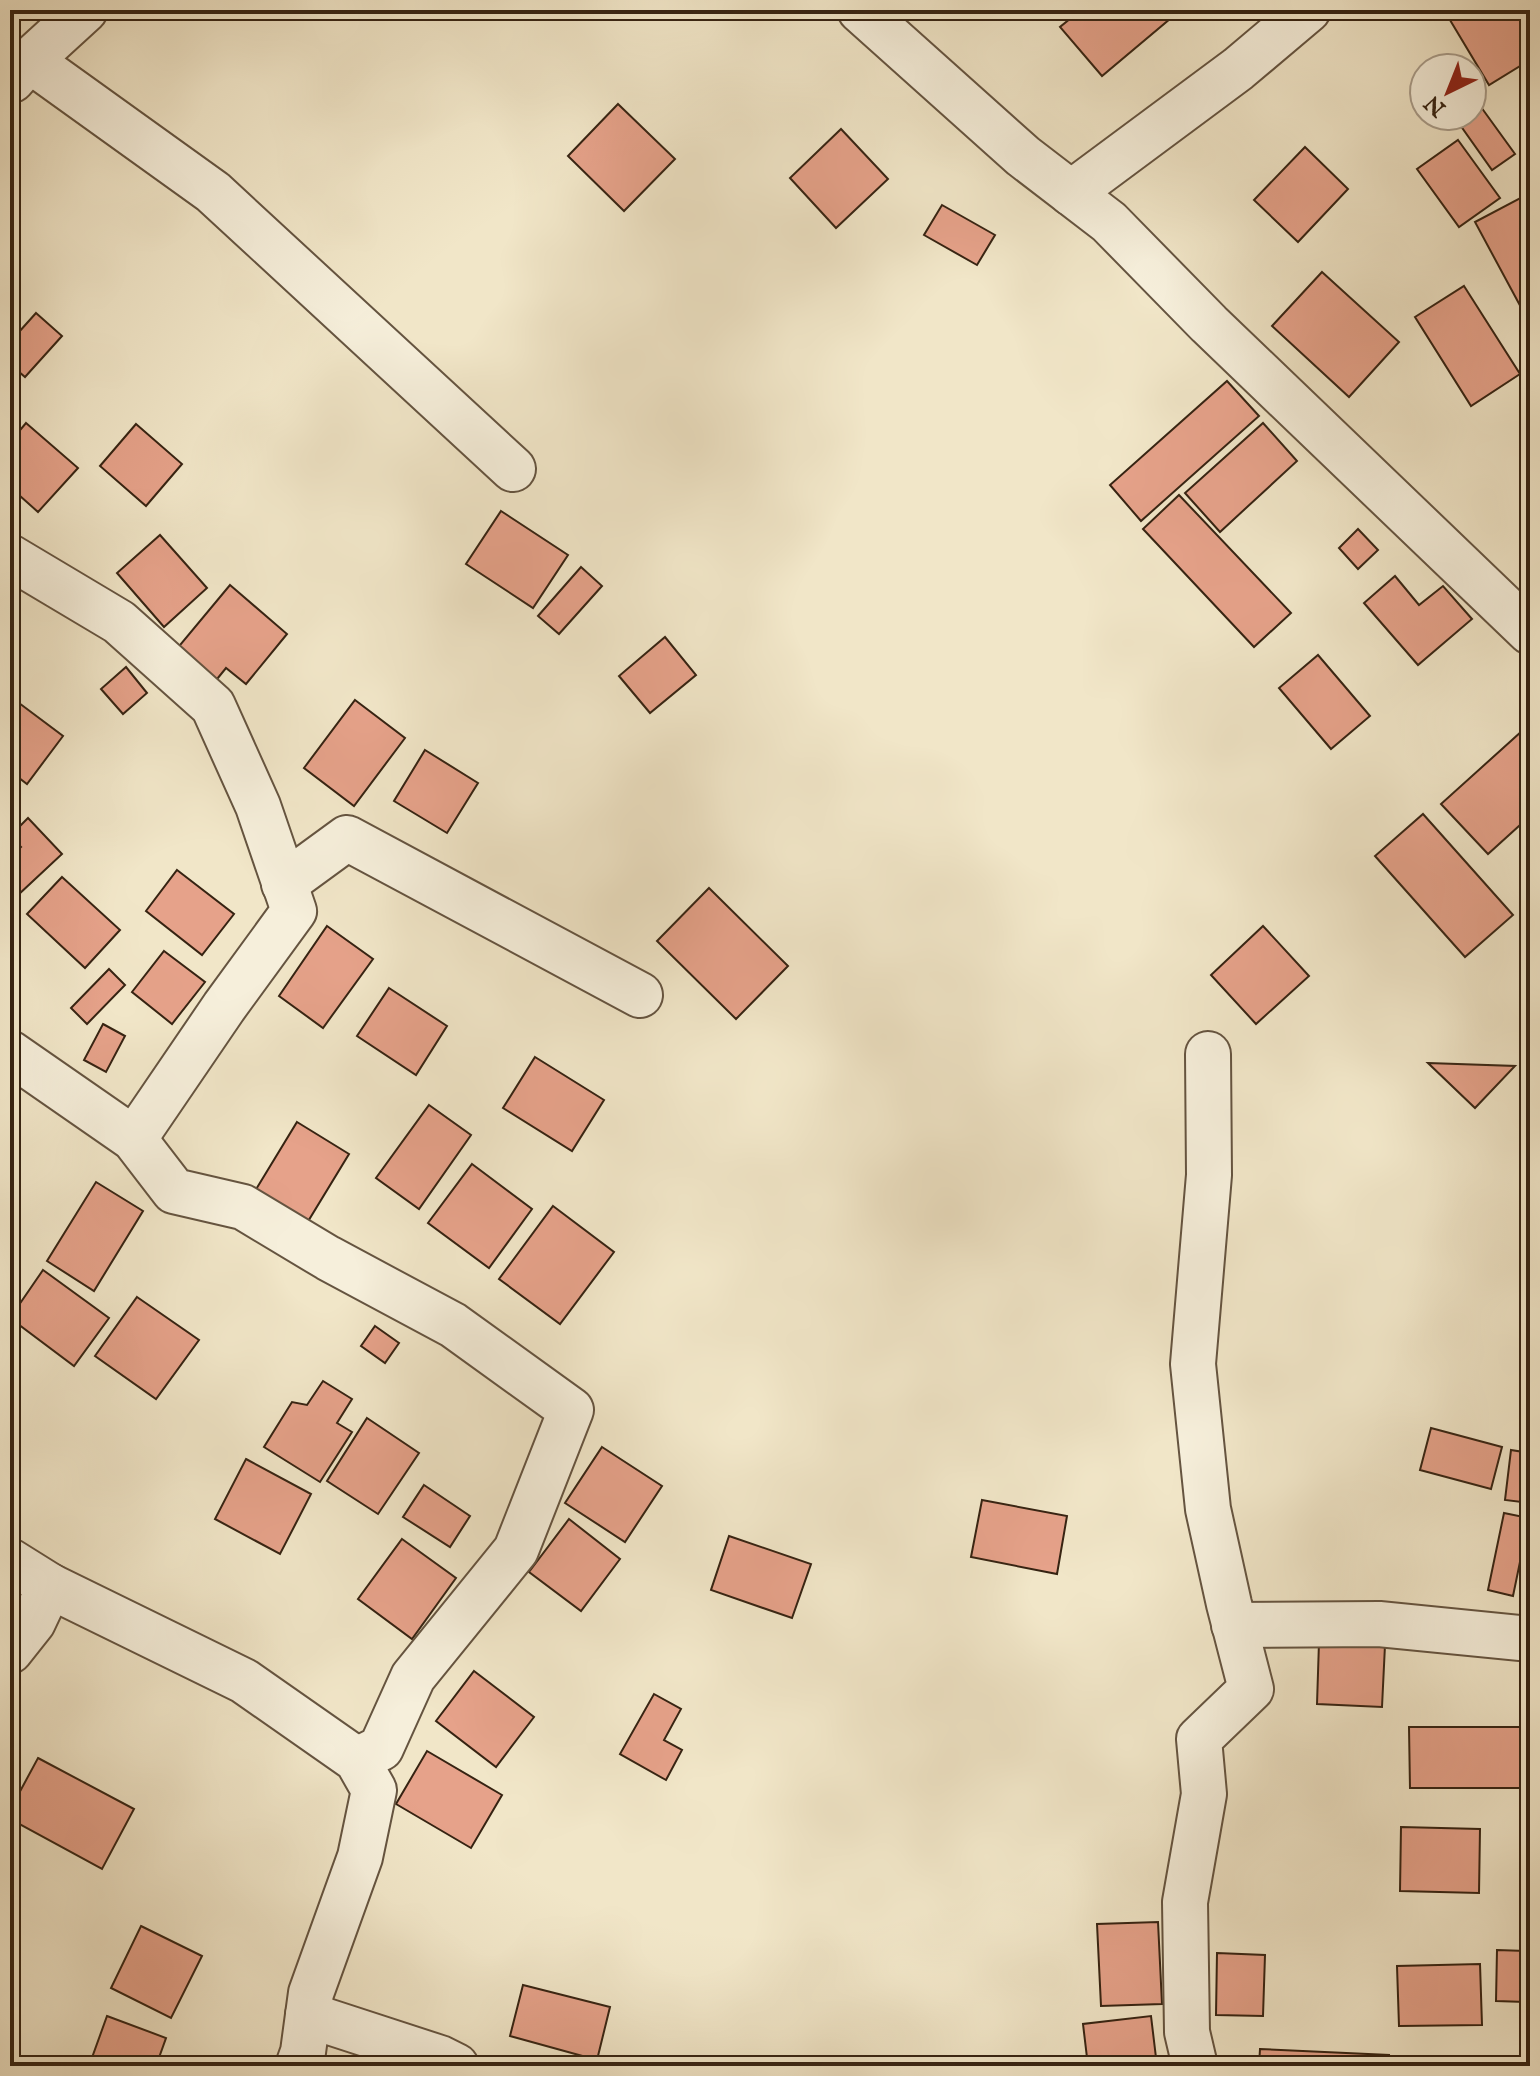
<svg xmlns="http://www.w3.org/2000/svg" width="1540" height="2076" viewBox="0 0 1540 2076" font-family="'IM FELL English',serif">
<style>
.building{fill:#e6a28a;stroke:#362312;stroke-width:2}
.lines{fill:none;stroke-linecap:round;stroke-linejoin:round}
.minor-casing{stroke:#655440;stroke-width:48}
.minor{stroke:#f6efdb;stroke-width:44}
</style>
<rect width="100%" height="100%" fill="#f1e6c8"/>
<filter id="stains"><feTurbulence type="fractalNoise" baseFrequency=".0025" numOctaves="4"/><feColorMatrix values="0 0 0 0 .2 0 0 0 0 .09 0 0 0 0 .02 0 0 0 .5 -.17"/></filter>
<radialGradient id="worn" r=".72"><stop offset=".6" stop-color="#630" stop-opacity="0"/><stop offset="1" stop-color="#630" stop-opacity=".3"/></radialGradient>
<g class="building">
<polygon points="1081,10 1175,10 1177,13 1102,76 1060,27"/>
<polygon points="1444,10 1524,10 1530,19 1530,60 1489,85"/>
<polygon points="618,104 675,159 624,211 568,156"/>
<polygon points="1481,107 1515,154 1492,170 1458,122 1467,116 1472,116 1472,113"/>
<polygon points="841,129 888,179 836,228 790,178"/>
<polygon points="1458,140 1500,198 1459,227 1417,169"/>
<polygon points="1305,147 1348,189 1298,242 1254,200"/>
<polygon points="1530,193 1530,324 1475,222"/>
<polygon points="942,205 995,235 977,265 924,235"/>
<polygon points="1322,272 1399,342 1349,397 1272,326"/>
<polygon points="1464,286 1520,374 1471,406 1415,317"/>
<polygon points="36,313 62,336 25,377 10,364 10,342"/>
<polygon points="1227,381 1259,416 1141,521 1110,485"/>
<polygon points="26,423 78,468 38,512 10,487 10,442"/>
<polygon points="1263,423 1297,461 1220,532 1185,493"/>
<polygon points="136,424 182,464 146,506 100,466"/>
<polygon points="1179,495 1291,613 1254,647 1143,529"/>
<polygon points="501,511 568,555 533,608 466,564"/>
<polygon points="1358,529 1378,550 1358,569 1339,548"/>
<polygon points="160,535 207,588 164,627 117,573"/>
<polygon points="581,567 602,586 559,634 538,616"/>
<polygon points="1395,576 1419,605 1443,586 1472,619 1418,665 1364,603"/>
<polygon points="230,585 287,634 246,684 226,668 209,689 170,657"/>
<polygon points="665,637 696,675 650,713 619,676"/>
<polygon points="1318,655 1370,716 1331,749 1279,688"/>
<polygon points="126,667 147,693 123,714 101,689"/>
<polygon points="11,697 63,736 27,784 10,771"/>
<polygon points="355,700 405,738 354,806 304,768"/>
<polygon points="1522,731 1530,740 1530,816 1488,854 1441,804"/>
<polygon points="425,750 478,783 447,833 394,801"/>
<polygon points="1423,814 1513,915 1465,957 1375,856"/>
<polygon points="28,818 62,854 18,895 10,887 10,857 21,847 10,836"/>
<polygon points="177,870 234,914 202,955 146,911"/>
<polygon points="62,877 120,930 85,968 27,914"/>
<polygon points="709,888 788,966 736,1019 657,941"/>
<polygon points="327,926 373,959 323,1028 279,996"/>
<polygon points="1263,926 1309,976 1256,1024 1211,975"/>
<polygon points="164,951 205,982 172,1024 132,992"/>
<polygon points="109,969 125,985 87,1024 71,1008"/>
<polygon points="389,988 447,1026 416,1075 357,1036"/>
<polygon points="103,1024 125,1036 106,1072 84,1060"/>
<polygon points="535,1057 604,1100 572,1151 503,1108"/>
<polygon points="1428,1063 1515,1066 1475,1108"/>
<polygon points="429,1105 471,1135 419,1209 376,1178"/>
<polygon points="297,1122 349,1154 307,1223 255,1191"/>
<polygon points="472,1164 532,1209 489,1268 428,1223"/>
<polygon points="96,1182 143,1211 94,1291 47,1261"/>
<polygon points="553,1206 614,1252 560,1324 499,1279"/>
<polygon points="43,1270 109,1318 74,1366 10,1318"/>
<polygon points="137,1297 199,1340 156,1399 95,1356"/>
<polygon points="375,1326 399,1343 385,1363 361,1346"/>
<polygon points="323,1381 352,1399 337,1423 352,1432 320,1482 264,1447 292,1402 307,1405"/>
<polygon points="367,1418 419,1453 378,1514 327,1481"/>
<polygon points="1431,1428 1502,1447 1491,1489 1420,1470"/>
<polygon points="602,1447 662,1486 625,1542 565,1503"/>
<polygon points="1511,1450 1530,1453 1530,1503 1505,1500"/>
<polygon points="246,1459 311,1494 280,1554 215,1519"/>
<polygon points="424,1485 470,1516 450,1547 403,1517"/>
<polygon points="982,1500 1067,1516 1057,1574 971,1557"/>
<polygon points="1504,1513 1529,1518 1513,1596 1488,1590"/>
<polygon points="569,1519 620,1559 581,1611 529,1572"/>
<polygon points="729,1536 811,1564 792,1618 711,1590"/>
<polygon points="402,1539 456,1578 412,1639 358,1599"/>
<polygon points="1319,1642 1385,1645 1382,1707 1317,1704"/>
<polygon points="474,1671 534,1717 496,1767 436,1721"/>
<polygon points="654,1694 681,1709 664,1740 682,1750 666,1780 620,1754"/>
<polygon points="1409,1727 1530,1727 1530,1788 1410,1788"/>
<polygon points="427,1751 502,1795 471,1848 396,1804"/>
<polygon points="38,1758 134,1809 102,1869 10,1819 10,1810"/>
<polygon points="1401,1827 1480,1829 1479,1893 1400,1891"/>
<polygon points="1158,1922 1162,2004 1101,2006 1097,1924"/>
<polygon points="141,1926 202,1956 171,2018 111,1988"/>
<polygon points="1497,1950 1530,1951 1530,2002 1496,2001"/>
<polygon points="1217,1953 1265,1955 1263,2016 1216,2015"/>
<polygon points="1480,1964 1482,2025 1399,2026 1397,1966"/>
<polygon points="523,1985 610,2007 597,2060 510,2036"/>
<polygon points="107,2016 166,2038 156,2066 89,2066"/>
<polygon points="1151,2016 1157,2066 1088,2066 1083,2024"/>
<polygon points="1260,2049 1389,2055 1388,2066 1259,2066"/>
</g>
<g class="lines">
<g class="minor-casing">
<g id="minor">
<polyline points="860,10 1023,156 1109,222 1209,324 1530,632"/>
<polyline points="26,64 39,67 213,192 513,469"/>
<polyline points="12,80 26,64 85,10"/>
<polyline points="1071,193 1238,69 1308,10"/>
<polyline points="10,557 119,622 213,706 258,806 294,911 224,1007 134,1139"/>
<polyline points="284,884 347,838 640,995"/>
<polyline points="10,1053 134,1139 174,1191 243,1207 328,1258 453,1325 571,1410 516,1550 413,1677 381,1748 357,1760"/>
<polyline points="10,1561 50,1586 244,1681 357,1760 374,1790 360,1857 311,1993 303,2052 298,2066"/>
<polyline points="1234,1625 1379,1624 1530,1639"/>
<polyline points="10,1651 33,1622 50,1586"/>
<polyline points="308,2015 440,2058 456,2066"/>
<polyline points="1195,2066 1187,2032 1185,1902 1204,1794 1199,1739 1251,1689 1229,1604 1208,1509 1193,1364 1209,1175 1208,1054"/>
</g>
</g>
<use href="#minor" class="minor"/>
</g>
<rect width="1540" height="2076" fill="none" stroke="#f1e6c8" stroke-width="40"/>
<rect x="12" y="12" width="1516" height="2052" fill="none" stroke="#362312" stroke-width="4"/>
<rect x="20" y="20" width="1500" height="2036" fill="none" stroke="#362312" stroke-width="2"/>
<g transform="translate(1448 92) rotate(223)"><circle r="38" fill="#f6efdb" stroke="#a99d8b" stroke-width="2"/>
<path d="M0-6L14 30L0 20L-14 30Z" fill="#8f2418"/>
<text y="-12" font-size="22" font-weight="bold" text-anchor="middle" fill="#362312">N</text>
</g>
<rect width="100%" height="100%" filter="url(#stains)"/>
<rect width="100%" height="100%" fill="url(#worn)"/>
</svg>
